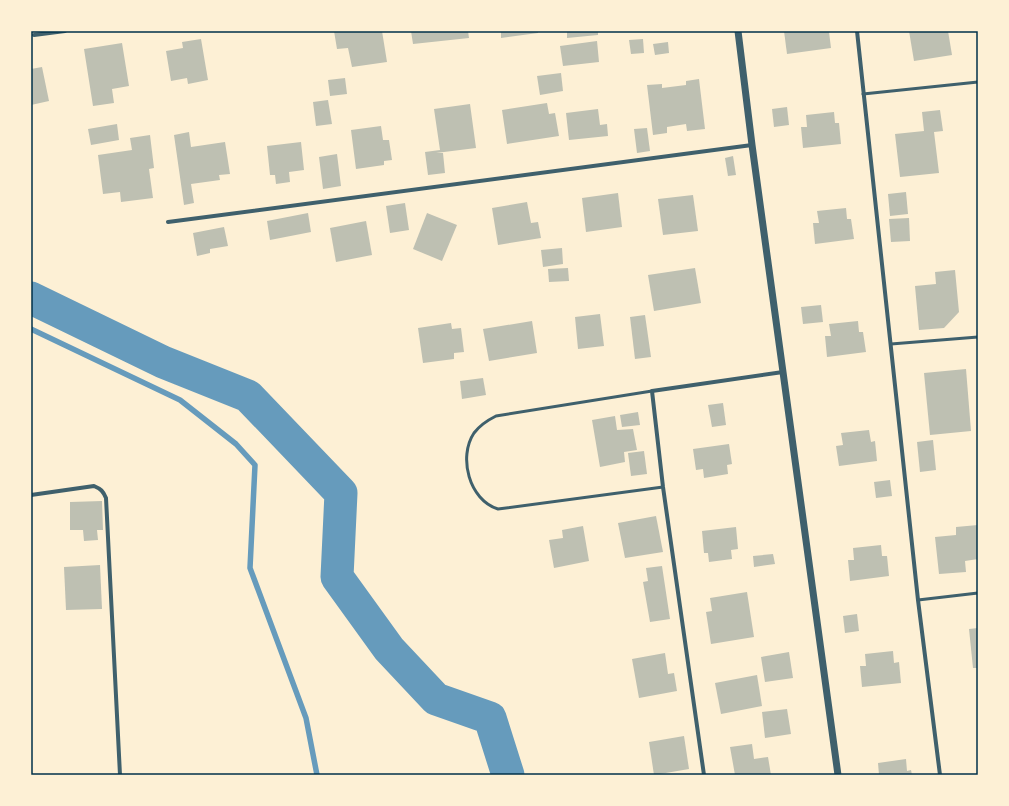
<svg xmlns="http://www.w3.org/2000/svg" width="1009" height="806" viewBox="0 0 1009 806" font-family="Raleway,sans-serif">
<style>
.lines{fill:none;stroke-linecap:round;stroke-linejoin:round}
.stream{stroke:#669bbc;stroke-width:5.5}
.river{stroke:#669bbc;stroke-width:33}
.building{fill:#bec0b2}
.service{stroke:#3f606c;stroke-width:3}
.minor{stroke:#3f606c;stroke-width:4}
.tertiary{stroke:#3f606c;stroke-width:7}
.neatline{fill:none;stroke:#003049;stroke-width:1.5}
</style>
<rect width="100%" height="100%" fill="#fdf0d5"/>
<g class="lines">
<polyline class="stream" points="31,329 180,400 236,444 255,465 250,568 306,718 317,775"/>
<polyline class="river" points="31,298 163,362 248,396 341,493 337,577 389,649 436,699 490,718 508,775"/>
</g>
<g class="building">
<polygon points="334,31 382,31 387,62 352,67 348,48 337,49"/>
<polygon points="411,31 468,31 469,38 413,44"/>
<polygon points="501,31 538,31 538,33 501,38"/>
<polygon points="567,31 598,31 598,35 567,38"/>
<polygon points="784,31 829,32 831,48 787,54"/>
<polygon points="909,31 948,31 952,55 914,61"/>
<polygon points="201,39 208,80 188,84 187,78 171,81 166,51 183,48 182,42"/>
<polygon points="643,39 644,53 631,54 629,40"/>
<polygon points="597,41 599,62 563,66 560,46"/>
<polygon points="668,42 669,53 655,55 653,44"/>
<polygon points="122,43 129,86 112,89 114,103 93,106 84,49"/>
<polygon points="42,67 49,101 31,105 31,69"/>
<polygon points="561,73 563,91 540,95 537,76"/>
<polygon points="345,78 347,94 330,96 328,80"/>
<polygon points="699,79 705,129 687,131 686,124 667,127 667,133 653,135 647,85 662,84 662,88 686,85 686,81"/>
<polygon points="328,100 332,124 316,126 313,102"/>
<polygon points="547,103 549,114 555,113 559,136 507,144 502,110"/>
<polygon points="470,104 476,148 436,153 443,153 445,173 428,175 425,152 440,150 434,109"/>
<polygon points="787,107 789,125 774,127 772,109"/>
<polygon points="598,109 600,125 607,124 608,136 569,140 566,113"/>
<polygon points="940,110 943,131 934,132 939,173 900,177 895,134 924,131 922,112"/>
<polygon points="834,112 835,123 839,123 841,144 803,148 801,127 807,127 806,115"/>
<polygon points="117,124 119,140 91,145 88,129"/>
<polygon points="381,126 383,140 389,140 392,160 384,161 384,165 356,169 351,130"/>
<polygon points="647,128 650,151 637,153 634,129"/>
<polygon points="189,132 191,147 225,142 230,174 219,175 220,180 191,184 194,203 184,205 174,135"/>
<polygon points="150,135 154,168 149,169 153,198 121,202 120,192 103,194 98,155 132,150 130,138"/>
<polygon points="301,142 304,170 289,172 290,182 276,184 275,175 270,175 267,146"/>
<polygon points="337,154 341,186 323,189 319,157"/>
<polygon points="733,156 736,175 728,176 725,158"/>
<polygon points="906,192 908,214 890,216 888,194"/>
<polygon points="618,193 622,227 586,232 582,198"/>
<polygon points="693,195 698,231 663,235 658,199"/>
<polygon points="527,202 531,223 538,222 541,238 498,245 492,208"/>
<polygon points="405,203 409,230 390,233 386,206"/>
<polygon points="846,208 847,219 851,219 854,239 815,244 813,223 819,223 817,211"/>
<polygon points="308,213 311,232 270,240 267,221"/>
<polygon points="427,213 457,225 442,261 413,249"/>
<polygon points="909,218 910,241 891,242 889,219"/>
<polygon points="366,221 372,255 336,262 330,228"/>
<polygon points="224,227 228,246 210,249 210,253 197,256 193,233"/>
<polygon points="562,248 563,264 543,267 541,250"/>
<polygon points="568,268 569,281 549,282 548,269"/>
<polygon points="695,268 701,303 654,311 648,275"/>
<polygon points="955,270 959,312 944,328 919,330 915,286 936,284 935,272"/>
<polygon points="821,305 823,322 803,324 801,307"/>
<polygon points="600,314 604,346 578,349 575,317"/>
<polygon points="645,315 651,357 635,359 630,317"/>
<polygon points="532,321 537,353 489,361 483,329"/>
<polygon points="858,321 859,332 863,332 866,352 827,357 825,336 831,336 829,324"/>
<polygon points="451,323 452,329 461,328 464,352 454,353 454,359 423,363 418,328"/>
<polygon points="966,369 971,431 930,435 924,373"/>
<polygon points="483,378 486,395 462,399 460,381"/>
<polygon points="723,403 726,425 712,427 708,405"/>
<polygon points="638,412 640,425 622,427 620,415"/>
<polygon points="615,416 617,430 633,429 637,450 624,452 625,462 600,467 592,420"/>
<polygon points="869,430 871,442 875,441 877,461 839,466 836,446 843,445 841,433"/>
<polygon points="933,440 936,470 920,472 917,442"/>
<polygon points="729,444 732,464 727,465 728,474 704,478 703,469 696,470 693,449"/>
<polygon points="644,451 647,474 631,476 628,453"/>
<polygon points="890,480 892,496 876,498 874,482"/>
<polygon points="102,501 103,530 97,530 98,540 84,541 83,530 70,530 70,502"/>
<polygon points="656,516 663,552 625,558 618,523"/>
<polygon points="978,525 978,559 965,561 966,572 939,574 935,537 956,535 956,527"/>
<polygon points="583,526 589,561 554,568 549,540 563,538 562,530"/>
<polygon points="736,527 738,549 731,550 732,559 709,562 708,553 704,553 702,531"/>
<polygon points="881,545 882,556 887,556 889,576 850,581 848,560 854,560 853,548"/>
<polygon points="773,554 775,564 754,567 753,556"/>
<polygon points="100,565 102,609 66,610 64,567"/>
<polygon points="662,566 670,619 650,622 643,582 648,581 646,568"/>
<polygon points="747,592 754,637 711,644 706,612 712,611 710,598"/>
<polygon points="857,614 859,631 845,633 843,616"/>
<polygon points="978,628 978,668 973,668 969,629"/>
<polygon points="893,651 894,663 899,662 901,683 862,687 860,666 866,666 865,654"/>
<polygon points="789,652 793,678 765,682 761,657"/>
<polygon points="665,653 668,674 674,673 677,691 639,698 632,659"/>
<polygon points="757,675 762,706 721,714 715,683"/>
<polygon points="787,709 791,734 765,738 762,712"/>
<polygon points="684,736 689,769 654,775 649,742"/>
<polygon points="752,744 754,759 768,757 771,775 735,775 730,747"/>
<polygon points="906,759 907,771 911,770 912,775 879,775 878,763"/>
</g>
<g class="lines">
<g class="service">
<polyline points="863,94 978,82"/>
<polyline points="891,344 978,337"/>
<path d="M 652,391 L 496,416 C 488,420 480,425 474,433 C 458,457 469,500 498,509 L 663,487"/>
<polyline points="918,600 978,593"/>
</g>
<g class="minor">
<polyline points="857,31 918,600 940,775"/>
<polyline points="34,35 65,31"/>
<polyline points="168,222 752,145"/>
<path d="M 31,495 L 94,486 C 101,489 103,491 106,498 L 120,775"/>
<polyline points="704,775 663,487 652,391 783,372"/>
</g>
<polyline class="tertiary" points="738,31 752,145 838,775"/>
</g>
<rect width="1009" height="806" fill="none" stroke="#fdf0d5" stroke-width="64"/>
<rect x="32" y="32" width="945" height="742" class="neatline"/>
</svg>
